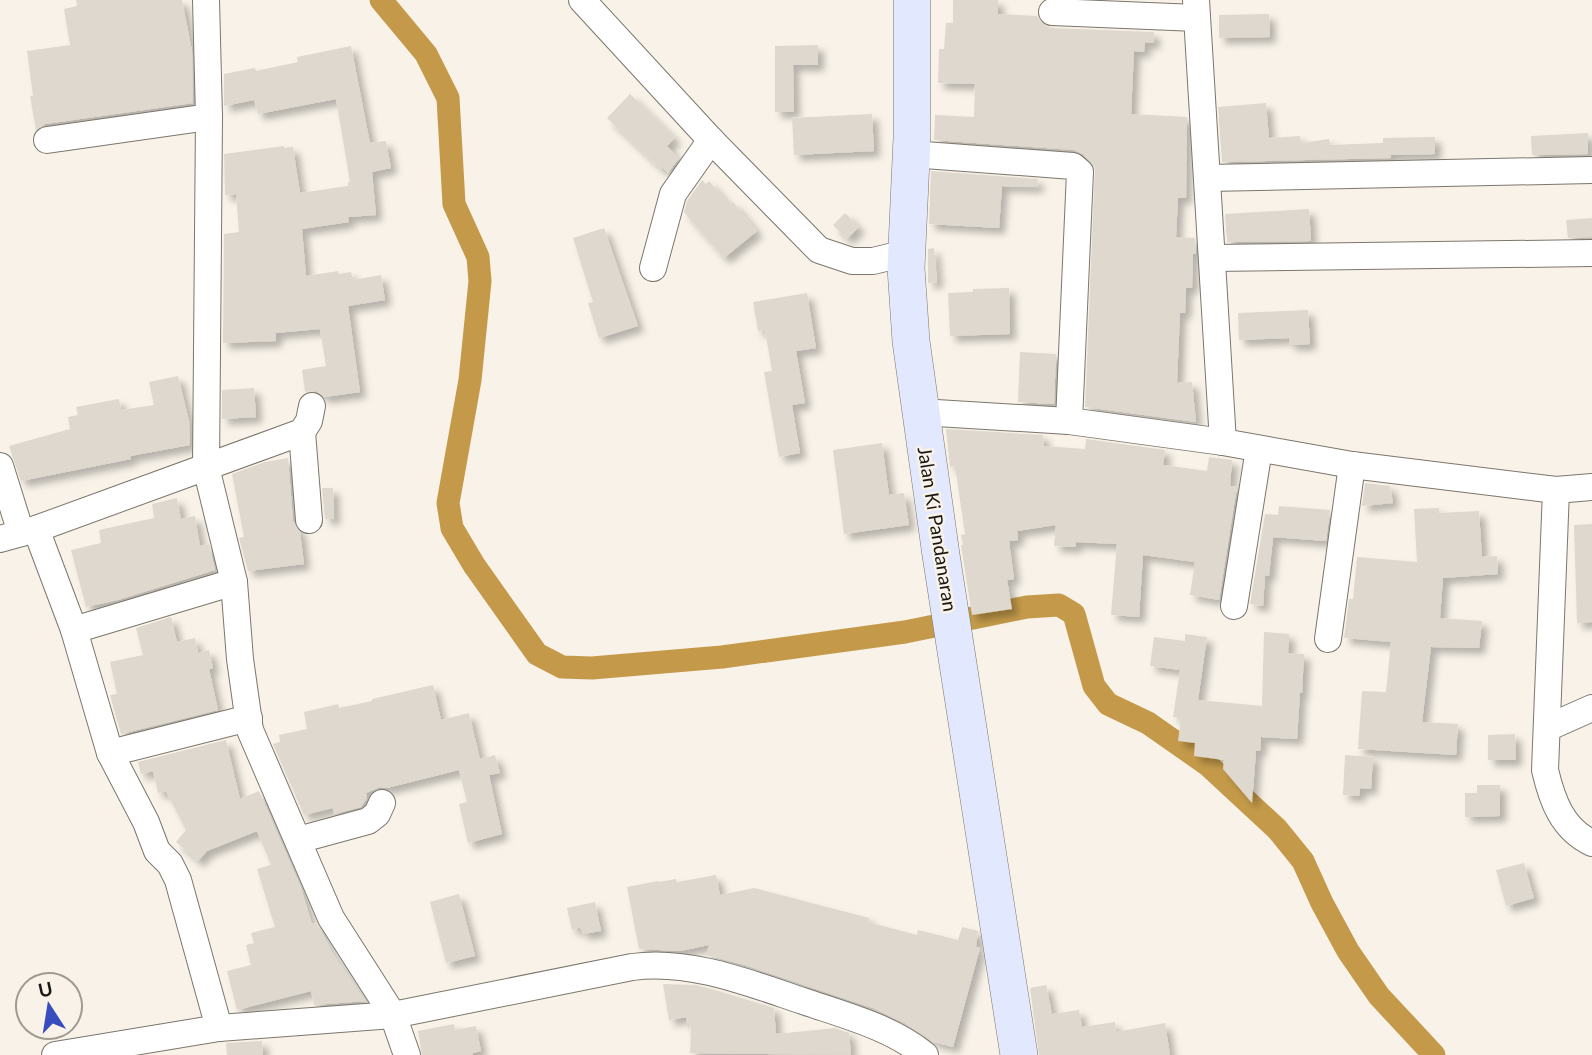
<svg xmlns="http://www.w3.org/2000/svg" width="1592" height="1055" viewBox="0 0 1592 1055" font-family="Lato,sans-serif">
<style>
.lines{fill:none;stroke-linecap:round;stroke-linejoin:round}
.canal{stroke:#c49a4a;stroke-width:23}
.building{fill:#ded8ce;filter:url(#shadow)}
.street-casing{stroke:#7c766d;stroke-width:28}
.secondary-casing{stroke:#7c766d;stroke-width:38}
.street{stroke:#fff;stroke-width:26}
.secondary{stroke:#e2e8fd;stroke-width:37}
.labels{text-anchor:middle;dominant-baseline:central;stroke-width:5;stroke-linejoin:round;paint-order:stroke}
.street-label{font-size:19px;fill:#191713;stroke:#f8f2e8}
</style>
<defs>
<filter id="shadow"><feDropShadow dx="6" dy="6" stdDeviation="3.5" flood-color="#0004"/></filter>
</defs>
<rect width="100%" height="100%" fill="#f8f2e8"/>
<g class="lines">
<polyline class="canal" points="381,0 426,54 448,98 454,204 478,257 480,281 470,380 448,503 452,528 474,565 537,654 562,667 592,668 722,657 905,632 1027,607 1059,605 1074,614 1094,686 1108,704 1148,723 1208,765 1277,829 1303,861 1322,903 1348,951 1379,996 1434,1055"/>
</g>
<g class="building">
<polygon points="76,0 182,0 192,51 193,103 45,124 36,130 30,96 33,96 27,51 70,45 64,9 77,6"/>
<polygon points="953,0 998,0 998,14 1037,16 1043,25 1051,28 1154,32 1154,43 1145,42 1144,52 1134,51 1131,114 1187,117 1186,198 1178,198 1176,237 1195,238 1196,254 1193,254 1192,288 1186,288 1185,313 1180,313 1177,383 1192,382 1196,422 1085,407 1095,166 1083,154 1074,150 934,140 935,115 974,117 975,84 938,83 939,49 944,49 946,23 953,23"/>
<polygon points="1269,14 1270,37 1219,38 1219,15"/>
<polygon points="818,45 818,65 793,65 794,112 775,112 775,46"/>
<polygon points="351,46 370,143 386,141 391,168 372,172 376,215 348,217 349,222 302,229 306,276 338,271 339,274 351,272 353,280 381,275 385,300 348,306 360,392 325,397 316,391 305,392 302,370 326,366 320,329 276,333 276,341 223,343 224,234 239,232 236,194 225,195 224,154 284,146 284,148 293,147 300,193 348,186 348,182 350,182 336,99 258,114 254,100 224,106 224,74 255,68 256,71 298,62 297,57"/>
<polygon points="630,94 675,138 667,146 679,158 668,173 662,167 661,169 607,118"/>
<polygon points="1266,103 1269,138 1300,136 1301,143 1329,139 1330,145 1383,143 1383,138 1435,137 1435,154 1391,155 1391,158 1222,162 1218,107"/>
<polygon points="872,114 874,151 794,155 792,118"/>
<polygon points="1588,133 1588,154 1532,155 1531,136"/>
<polygon points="931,171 1038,179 1037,187 1002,186 999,228 929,224"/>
<polygon points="702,180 706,184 709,181 730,205 733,202 757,231 724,258 684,212 687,201"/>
<polygon points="1309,209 1311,241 1227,242 1225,214"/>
<polygon points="845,213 859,227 847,239 833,225"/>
<polygon points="1592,218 1592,237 1568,238 1566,220"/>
<polygon points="604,228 638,326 599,338 588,303 593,302 573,238"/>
<polygon points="934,248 937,282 928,283 928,249"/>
<polygon points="1009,288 1010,334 950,336 948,293 973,292 973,289"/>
<polygon points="807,293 816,348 796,351 805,403 792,405 800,453 779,457 764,372 772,371 765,330 758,331 753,302"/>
<polygon points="1308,310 1310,344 1290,345 1289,338 1239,340 1238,313"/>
<polygon points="1020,352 1056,354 1054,404 1018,402"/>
<polygon points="178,376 189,421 190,445 130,456 131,459 21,481 9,446 70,429 68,417 78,415 76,407 119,399 121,410 154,405 149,382"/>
<polygon points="254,388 256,417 222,419 222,390"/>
<polygon points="946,429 1043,435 1044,446 1085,449 1086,439 1165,450 1163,465 1207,471 1209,457 1232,460 1230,486 1237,486 1219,600 1190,595 1195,562 1143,555 1139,617 1111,615 1117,544 1076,542 1076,547 1054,546 1056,525 1017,531 1018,540 1009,541 1014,579 1007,580 1012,609 972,615 961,545 963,545 961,535 965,534 955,466 950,467"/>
<polygon points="882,443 889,495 904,493 909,525 844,534 833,450"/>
<polygon points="288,458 293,521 300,532 304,564 248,571 239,538 244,537 232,474 265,462"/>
<polygon points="1365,483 1390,486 1393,503 1362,506"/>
<polygon points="322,488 333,488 334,519 325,519"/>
<polygon points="177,498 181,519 195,516 200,546 209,544 215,570 118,600 86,607 71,550 101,543 99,530 154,518 152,504"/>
<polygon points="1279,506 1330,510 1326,541 1273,537 1269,576 1265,575 1263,606 1250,604 1265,514 1278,515"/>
<polygon points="1439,508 1439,513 1479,511 1482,557 1497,556 1498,574 1443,578 1440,618 1482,621 1479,648 1431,647 1422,722 1458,724 1456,755 1358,749 1362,691 1386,692 1391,642 1344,638 1349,599 1353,599 1357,557 1417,562 1414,509"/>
<polygon points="1592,524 1592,622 1577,623 1574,525"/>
<polygon points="171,617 177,642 195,638 198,653 209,650 213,668 209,669 218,710 121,734 110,695 117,694 110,662 143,655 136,628"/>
<polygon points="1264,632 1289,634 1288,653 1304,654 1302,693 1300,693 1297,739 1261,737 1260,751 1256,751 1252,803 1223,769 1224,760 1194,756 1195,743 1178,741 1181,718 1173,717 1180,670 1150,666 1154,637 1185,641 1185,634 1207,637 1198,700 1262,706"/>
<polygon points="433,685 441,720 469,713 480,759 495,755 500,773 489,775 502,834 468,843 459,804 467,802 459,770 387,788 380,787 366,793 367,798 361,807 334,814 333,808 304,815 273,744 280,742 279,735 307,729 304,712 338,704 339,708 372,701 372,699"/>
<polygon points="1515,734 1516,760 1488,760 1488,735"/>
<polygon points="226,740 240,799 259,791 301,888 312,924 316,922 332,952 365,1001 314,1005 311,991 237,1010 227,971 251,965 246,945 254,943 251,933 275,927 257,869 271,865 257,831 207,851 198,861 176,842 186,830 166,791 158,793 153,771 141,774 138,762"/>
<polygon points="1345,755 1373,757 1371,789 1360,788 1359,796 1343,795"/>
<polygon points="1477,785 1500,785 1500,816 1465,817 1465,793 1477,793"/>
<polygon points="1524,863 1534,898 1506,906 1496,870"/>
<polygon points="716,875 720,895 754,888 869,918 868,922 917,935 918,930 958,940 962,927 978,931 976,947 980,948 953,1047 934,1042 905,1023 873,1008 745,965 706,955 709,945 680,951 639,949 627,887 658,881 658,882 676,879 677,882"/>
<polygon points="459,894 475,956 446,963 430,902"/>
<polygon points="595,902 601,931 583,934 580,927 572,930 567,908"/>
<polygon points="663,984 696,985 715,990 774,1008 776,1034 835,1028 849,1033 851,1055 690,1053 691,1026 686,1026 687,1017 669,1020"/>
<polygon points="1046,985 1052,1014 1079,1010 1082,1027 1115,1022 1116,1032 1165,1023 1170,1055 1039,1055 1030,988"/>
<polygon points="454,1024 455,1030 476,1026 481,1051 473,1053 473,1055 422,1055 418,1031"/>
<polygon points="262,1041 263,1055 227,1055 226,1043"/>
</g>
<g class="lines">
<g class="street-casing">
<g id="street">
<polyline points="206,0 209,117 206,467 234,582 240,659 250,730 331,918 393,1015 407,1055"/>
<polyline points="582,0 711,140 819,250 852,261 873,261 906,253"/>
<polyline points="1196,0 1223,442"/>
<polyline points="1052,12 1197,18"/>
<polyline points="47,140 209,117"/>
<polyline points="911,154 1073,166 1080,172 1069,421"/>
<polyline points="1207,178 1592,170"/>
<polyline points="1212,258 1592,253"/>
<polyline points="653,268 673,194 711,140"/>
<path d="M 920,412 L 1069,421 L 1223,442 L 1352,465 L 1556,490 L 1545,770 C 1552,800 1562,829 1592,843"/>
<polyline points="302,432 309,520"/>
<polyline points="0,466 21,533"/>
<polyline points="1556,490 1592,487"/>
<polyline points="36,529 74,630 110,753 146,822 157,851 170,864 178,880 219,1028"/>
<polyline points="0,539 36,529 302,432 309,421 312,406"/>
<polyline points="1234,606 1259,449"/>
<polyline points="74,630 234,582"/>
<polyline points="1328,639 1352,465"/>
<polyline points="1547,728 1592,708"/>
<polyline points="110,753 249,718"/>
<polyline points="298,840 368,821 377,814 382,803"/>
<path d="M 55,1055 L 219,1028 L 393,1015 L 632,967 C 690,959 749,983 803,1001 C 844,1015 891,1027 925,1055"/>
</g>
</g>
<g class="secondary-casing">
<polyline id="secondary" points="912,0 912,138 906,268 911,341 941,555 1019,1055"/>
</g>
<use href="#street" class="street"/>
<use href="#secondary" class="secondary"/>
</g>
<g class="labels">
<g class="street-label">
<text transform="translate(938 529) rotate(81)">Jalan Ki Pandanaran</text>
</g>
</g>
<g transform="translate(49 1006) rotate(348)"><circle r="33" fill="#f8f2e8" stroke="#9f9a93" stroke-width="2"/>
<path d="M0-5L12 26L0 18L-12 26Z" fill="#394cbf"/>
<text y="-10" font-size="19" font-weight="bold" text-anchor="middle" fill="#191713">U</text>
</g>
</svg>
